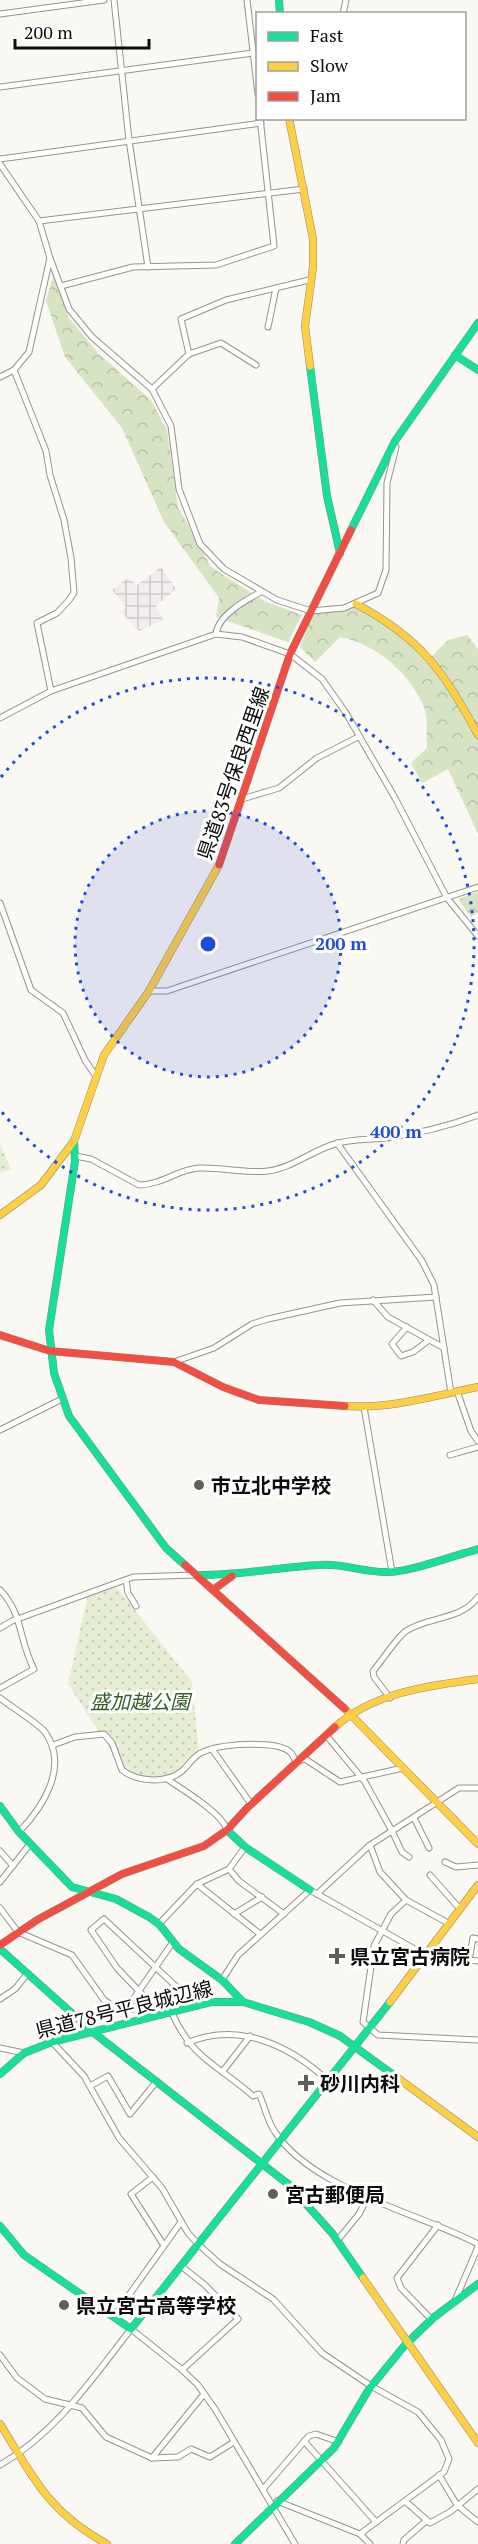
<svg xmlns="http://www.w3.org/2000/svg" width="478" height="2544" viewBox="0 0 478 2544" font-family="'PT Serif','Noto Sans JP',serif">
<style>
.industrial{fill:url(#industrial-grid)}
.green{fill:url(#green-dots)}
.forest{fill:url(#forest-crowns)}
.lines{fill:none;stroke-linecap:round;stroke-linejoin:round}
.street-casing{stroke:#949390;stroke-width:7}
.fast-casing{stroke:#8a8987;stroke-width:8}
.slow-casing{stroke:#8a8987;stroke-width:8}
.jam-casing{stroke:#8a8987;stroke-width:8}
.street{stroke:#fefefd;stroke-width:5}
.fast{stroke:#16e098;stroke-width:7}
.slow{stroke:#ffcf43;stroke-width:7}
.jam{stroke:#f24e42;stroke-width:7}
.ring{fill:none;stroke:#1d4ed8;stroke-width:3;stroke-dasharray:3 6}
.poi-dot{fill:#605f5d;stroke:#fff;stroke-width:2}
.labels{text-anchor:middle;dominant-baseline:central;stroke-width:6;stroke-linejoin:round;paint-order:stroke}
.street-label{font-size:20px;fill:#0d0d0d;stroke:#fff}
.poi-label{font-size:20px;font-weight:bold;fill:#0d0d0d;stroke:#fff;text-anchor:start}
.park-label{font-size:20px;font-style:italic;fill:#335f24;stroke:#fff}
.centre{fill:#1d4ed8;stroke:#fff;stroke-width:3}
.ring-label{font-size:18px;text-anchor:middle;font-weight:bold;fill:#1d4ed8;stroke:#fff;stroke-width:6;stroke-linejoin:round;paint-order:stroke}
</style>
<defs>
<pattern id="industrial-grid" width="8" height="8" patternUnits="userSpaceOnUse" patternTransform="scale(1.5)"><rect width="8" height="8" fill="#f1ecee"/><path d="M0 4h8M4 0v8" fill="none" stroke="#cdc9cb"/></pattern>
<pattern id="green-dots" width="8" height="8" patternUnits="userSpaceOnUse" patternTransform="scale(1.5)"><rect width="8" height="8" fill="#e5eed4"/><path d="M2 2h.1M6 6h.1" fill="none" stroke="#c3cbb5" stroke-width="1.8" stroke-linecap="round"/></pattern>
<pattern id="forest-crowns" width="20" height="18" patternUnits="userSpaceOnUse" patternTransform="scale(1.5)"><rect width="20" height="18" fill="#d6e4c3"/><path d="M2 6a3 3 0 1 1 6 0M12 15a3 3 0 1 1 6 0" fill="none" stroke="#b6c2a6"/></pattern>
</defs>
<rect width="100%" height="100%" fill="#faf8f2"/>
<polygon class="industrial" points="161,567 176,589 156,606 163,620 139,631 120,611 126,607 112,590 128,578 137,585"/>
<g class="green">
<polygon points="0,1144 11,1169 0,1173"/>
<polygon points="114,1584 192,1682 199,1753 167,1779 127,1775 68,1684 88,1595"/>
</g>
<g class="forest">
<polygon points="53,276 69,318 98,353 151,400 167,430 178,507 211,567 264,601 302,615 288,642 216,617 219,598 164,522 122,428 65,357 46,301"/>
<path d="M 358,607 L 396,630 L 426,662 L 448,640 L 467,635 L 478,649 L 478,834 L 448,769 L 422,783 L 411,763 L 427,748 C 426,736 428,721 425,710 C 413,676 376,643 340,637 L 315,662 L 300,647 L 313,613 Z"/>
<polygon points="478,892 478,912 471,917 458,899"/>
</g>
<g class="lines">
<g class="street-casing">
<g id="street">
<polyline points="114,0 129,140 148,267"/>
<polyline points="247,0 258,94"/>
<polyline points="0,14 104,0"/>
<polyline points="343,14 346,0"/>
<polyline points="0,87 253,53"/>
<polyline points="0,159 261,123"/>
<polyline points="0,164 39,221 50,258 29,352 14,370 0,377"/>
<polyline points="39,221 304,189"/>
<polyline points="50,258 69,309 92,337 152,389 171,426 179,489 200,544 224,569 277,600 311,611 344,608 378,593 386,570 387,483 396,447"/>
<polyline points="61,286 133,267 216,265 274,246 260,118"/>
<polyline points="268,327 276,288"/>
<polyline points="189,354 181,319 226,300 309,280"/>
<polyline points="14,370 46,451 50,475 64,520 71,558 74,593 69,600 57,613 37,623 51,691"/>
<polyline points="152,389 189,354 221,343 256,365"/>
<polyline points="216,634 242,637 290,654 322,679 346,713 395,798 447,898 478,936"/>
<path d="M 0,718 L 51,691 L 216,634 C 218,615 246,600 261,592"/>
<polyline points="242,799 279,788 317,758 358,737"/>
<polyline points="0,903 31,990 63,1013 85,1060 95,1075"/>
<polyline points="149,991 167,991 478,887"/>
<polyline points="337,1143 422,1261 434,1285 451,1393"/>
<path d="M 75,1156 L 91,1159 L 139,1185 C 165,1184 178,1169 199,1168 C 222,1167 245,1174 268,1171 C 290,1169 313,1150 335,1144 C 350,1139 368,1140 385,1138 C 415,1134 449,1126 478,1115"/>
<polyline points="373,1300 388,1317 444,1348"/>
<polyline points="407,1327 392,1344 401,1356 413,1352 429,1340"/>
<polyline points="174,1362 214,1348 252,1324 268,1319 340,1303 436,1297"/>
<polyline points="457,1391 471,1431 478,1441"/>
<polyline points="364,1407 392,1572"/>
<polyline points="0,1430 62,1399"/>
<polyline points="450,1455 478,1447"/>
<polyline points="126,1580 128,1593 136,1606"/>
<path d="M 0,1590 C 23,1613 19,1642 34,1669 L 0,1688"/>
<polyline points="0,1628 12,1621 133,1577 196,1575"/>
<path d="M 0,1698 C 10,1706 39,1724 45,1732 C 69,1766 44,1806 19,1832"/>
<path d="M 390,1698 L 374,1677 L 373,1671 C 382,1661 397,1637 406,1631 C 429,1616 460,1621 478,1597"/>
<polyline points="326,1735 365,1782 392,1831 459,1788 478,1788"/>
<path d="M 53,1745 L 75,1737 L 104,1734 L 112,1743 L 122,1770 C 137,1782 167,1784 182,1771 C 189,1765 194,1755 203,1752 C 220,1744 273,1740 289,1751 C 293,1754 294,1758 296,1762 L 305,1759 L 340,1782 L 403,1768"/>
<polyline points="212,1749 251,1804"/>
<path d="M 167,1779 C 182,1789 223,1814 227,1830"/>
<polyline points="414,1818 429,1848"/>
<polyline points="370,1845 380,1872 406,1900 448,1923"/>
<polyline points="0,1851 13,1866"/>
<polyline points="445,1862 456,1867 478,1865"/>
<polyline points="229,1869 239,1881 284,1914"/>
<polyline points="430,1875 460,1909"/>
<polyline points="0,1882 30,1844"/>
<polyline points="197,1884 260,1934"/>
<polyline points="317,1894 370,1845 392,1831 402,1852 409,1857"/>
<polyline points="406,1900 391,1914 374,1946 363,2022 378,2035 478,2040"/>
<polyline points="0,1908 18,1932 72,1955 104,2000 116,2008 156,2010"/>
<polyline points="234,1914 262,1897"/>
<polyline points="159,1924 197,1884 229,1869 245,1847"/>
<polyline points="478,1939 473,1938 469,1960 478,1961"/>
<polyline points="222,1980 238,1955 310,1890 427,1956"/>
<polyline points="0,1999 15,1989 28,1973"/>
<polyline points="127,2008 173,1942"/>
<polyline points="157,2010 117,1968 91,1930 104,1919 197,2006"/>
<path d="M 172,2013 C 192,2059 218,2065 253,2096 L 259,2094 C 265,2106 267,2121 275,2132 C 312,2189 419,2213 478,2244"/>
<polyline points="52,2042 84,2076 119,2138 162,2188 188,2233 198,2244 220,2264 273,2299 322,2353 371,2386 418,2412 441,2440 449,2459 444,2472 360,2534"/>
<path d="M 187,2043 C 238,2021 289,2045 327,2080"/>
<polyline points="0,2048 24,2053"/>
<polyline points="223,2071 250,2036"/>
<polyline points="90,2086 108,2076 130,2114 157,2081"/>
<polyline points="153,2177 131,2194 163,2244"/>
<polyline points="337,2241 359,2214 368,2197"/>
<polyline points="181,2266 205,2285 238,2319 182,2370"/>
<polyline points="456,2298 478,2247"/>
<polyline points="114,2316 181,2222"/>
<polyline points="432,2320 401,2288 397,2278 438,2225"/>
<polyline points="0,2355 17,2378 45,2399 82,2408 106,2437 152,2458 178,2457 191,2449 210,2457 234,2442"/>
<polyline points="304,2441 376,2522"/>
<polyline points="152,2458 204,2394"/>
<path d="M 0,2465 C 56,2433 92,2379 131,2329 L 180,2368 L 198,2385 L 215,2409 L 295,2544"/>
<polyline points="439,2475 457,2505 478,2522"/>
<polyline points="264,2488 309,2436 316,2434 339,2442"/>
<polyline points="277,2501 360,2534 370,2544"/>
<polyline points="405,2501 430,2523 450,2512 478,2489"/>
<polyline points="403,2544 404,2540 426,2521"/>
</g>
</g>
<g class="fast-casing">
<g id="fast">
<polyline points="279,0 280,14"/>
<polyline points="455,355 478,370"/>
<polyline points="310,366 327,496 340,553"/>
<polyline points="351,530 395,441 478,323"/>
<polyline points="74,1141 75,1161 49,1330 54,1373 69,1416 166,1548 185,1565"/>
<path d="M 196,1575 C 238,1576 278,1567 320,1565 C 343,1563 365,1573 389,1572 C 413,1571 453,1556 478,1549"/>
<polyline points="0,1806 19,1832 72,1887 116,1899 149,1917 159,1924 179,1949 222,1980 243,2002"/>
<polyline points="227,1830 245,1847 310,1890"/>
<polyline points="0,1949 94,2033 288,2184 332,2233 363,2278"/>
<polyline points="0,2074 24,2053 52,2042 211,2002 243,2002 309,2022 340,2036 399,2079"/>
<polyline points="0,2226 24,2255 131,2329 390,2002"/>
<polyline points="235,2544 334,2448 369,2389 405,2345 433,2318 478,2284"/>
</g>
</g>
<g class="slow-casing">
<g id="slow">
<polyline points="289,118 313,239 313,267 305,326 310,366"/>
<path d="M 356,604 C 421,638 444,672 478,735"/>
<polyline points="0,1215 41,1185 74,1141 104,1055 149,991 219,865"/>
<path d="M 345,1406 C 390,1409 434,1396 478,1387"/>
<polyline points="345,1709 478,1844"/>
<path d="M 335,1727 C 374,1692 428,1686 478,1679"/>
<polyline points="390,2002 478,1885"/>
<polyline points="399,2079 478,2137"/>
<polyline points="363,2278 478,2443"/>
<path d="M 0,2424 C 34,2478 48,2512 107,2544"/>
</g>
</g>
<g class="jam-casing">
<g id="jam">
<polyline points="219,865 290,654 351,530"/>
<polyline points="0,1335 50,1351 174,1362 223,1387 259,1400 345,1406"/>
<polyline points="185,1565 345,1709"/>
<polyline points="213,1590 232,1576"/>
<polyline points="0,1945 37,1920 122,1874 204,1846 227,1830 247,1808 335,1727"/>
</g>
</g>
<use href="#street" class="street"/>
<use href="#fast" class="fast"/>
<use href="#slow" class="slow"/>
<use href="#jam" class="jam"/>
</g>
<circle cx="208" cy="944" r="133" fill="#1d4ed8" fill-opacity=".12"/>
<g class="ring">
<circle cx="208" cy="944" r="133"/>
<path d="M1 777A266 266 0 1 1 1 1111"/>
</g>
<g class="poi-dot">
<circle cx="199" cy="1485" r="6"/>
<path d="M334 1947h6v6h6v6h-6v6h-6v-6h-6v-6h6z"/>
<path d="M303 2074h6v6h6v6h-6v6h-6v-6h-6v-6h6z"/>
<circle cx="273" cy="2194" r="6"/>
<circle cx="64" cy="2305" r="6"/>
</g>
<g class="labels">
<g class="street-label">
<text transform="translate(233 773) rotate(-71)">県道83号保良西里線</text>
<text transform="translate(124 2009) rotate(-14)">県道78号平良城辺線</text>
</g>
<g class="poi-label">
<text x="211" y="1485">市立北中学校</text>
<text x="350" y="1956">県立宮古病院</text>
<text x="320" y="2083">砂川内科</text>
<text x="285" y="2194">宮古郵便局</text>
<text x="76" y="2305">県立宮古高等学校</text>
</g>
<g class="park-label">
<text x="140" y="1701">盛加越公園</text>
</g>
</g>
<circle cx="208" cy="944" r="9" class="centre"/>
<g class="ring-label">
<text x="341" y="950">200 m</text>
<text x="396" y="1138">400 m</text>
</g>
<rect x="256" y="12" width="210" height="108" fill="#ffffff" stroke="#9e9e9e" stroke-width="1.5"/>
<rect x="268" y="32" width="30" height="9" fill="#16e098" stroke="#9e9e9e" stroke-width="1.5"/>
<text x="310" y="42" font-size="18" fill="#0d0d0d">Fast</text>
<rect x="268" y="62" width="30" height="9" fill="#ffcf43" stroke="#9e9e9e" stroke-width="1.5"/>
<text x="310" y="72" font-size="18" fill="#0d0d0d">Slow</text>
<rect x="268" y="92" width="30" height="9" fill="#f24e42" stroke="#9e9e9e" stroke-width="1.5"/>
<text x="310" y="102" font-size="18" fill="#0d0d0d">Jam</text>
<path d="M15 39v9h134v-9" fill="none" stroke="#0d0d0d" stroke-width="3"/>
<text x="24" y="39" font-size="18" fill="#0d0d0d" stroke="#ffffff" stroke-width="4.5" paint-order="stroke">200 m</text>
</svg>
